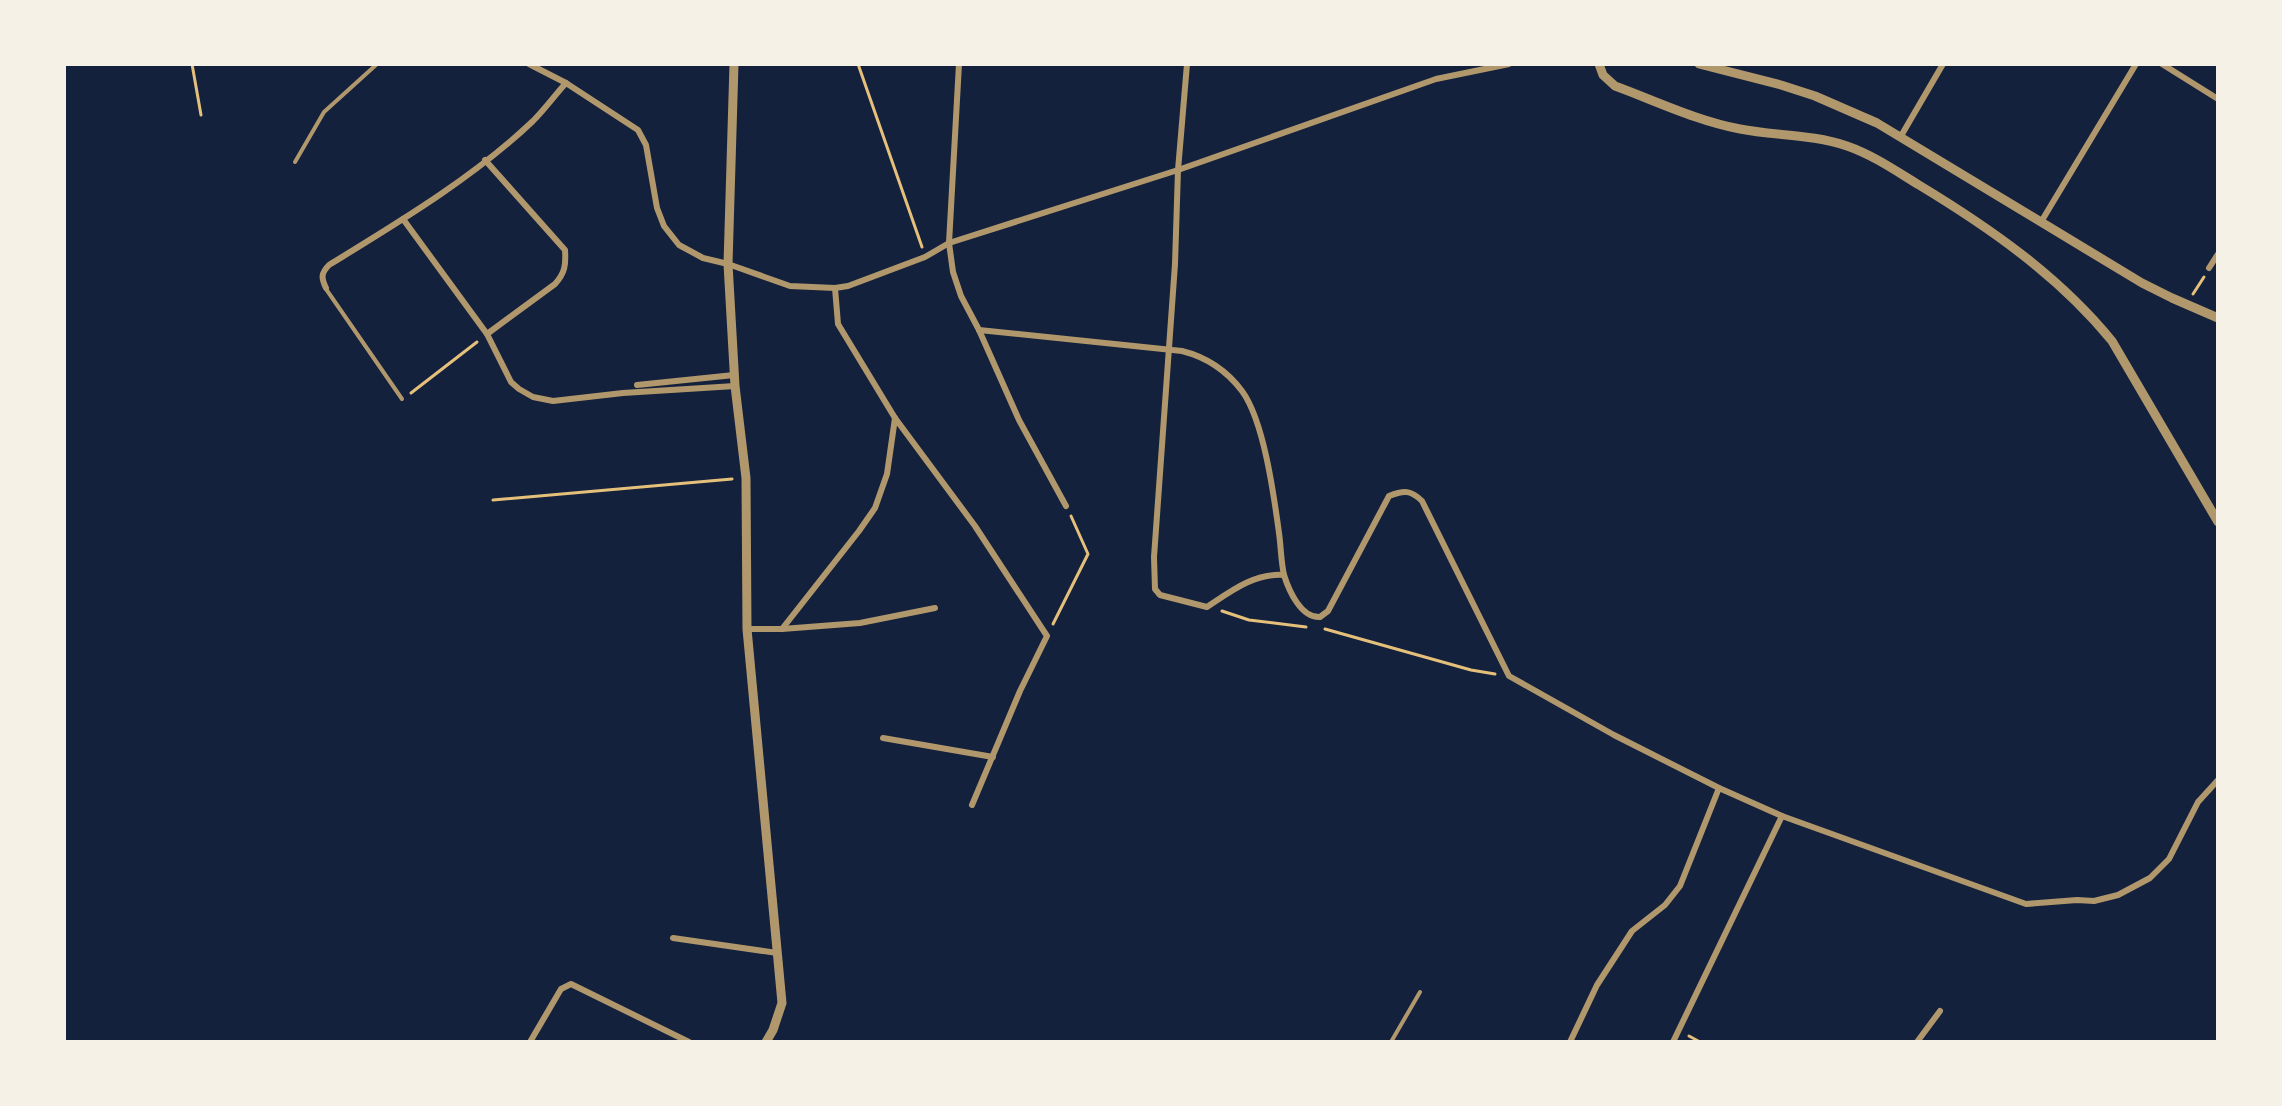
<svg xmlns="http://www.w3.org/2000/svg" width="2282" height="1106" viewBox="0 0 2282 1106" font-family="Quicksand,sans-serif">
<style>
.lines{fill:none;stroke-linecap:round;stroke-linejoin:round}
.path{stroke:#e5c07b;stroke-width:3}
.service{stroke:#b1986c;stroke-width:4}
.minor{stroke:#b1986c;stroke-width:6}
.tertiary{stroke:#b1986c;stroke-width:9}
</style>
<rect width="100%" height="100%" fill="#14213d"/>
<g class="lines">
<g class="path">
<polyline points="192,64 201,115"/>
<polyline points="858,64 922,247"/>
<polyline points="2193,294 2204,277"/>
<polyline points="411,393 477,342"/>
<polyline points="493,500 732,479"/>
<polyline points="1222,611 1249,620 1306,627"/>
<polyline points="1053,624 1088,554 1071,516"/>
<polyline points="1325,629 1471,670 1495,674"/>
<polyline points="1689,1036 1700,1042"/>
</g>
<g class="service">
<polyline points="295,162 324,112 377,64"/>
<polyline points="326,289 402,399"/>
<polyline points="1391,1042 1420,992"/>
</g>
<g class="minor">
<polyline points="529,64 566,83 638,130 646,145 657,208 664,226 679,245 703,258 728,264 790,286 835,288 848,286 925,257 949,243 1178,170 1436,79 1509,64"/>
<polyline points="959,64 949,243 953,272 961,296 979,330 1019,420 1066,506"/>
<path d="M 1187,64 L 1178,170 L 1175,264 L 1154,557 L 1155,589 L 1160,595 L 1207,607 C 1231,591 1254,573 1284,575"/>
<polyline points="2162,64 2218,99"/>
<polyline points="1901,136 1943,64"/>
<path d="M 485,160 L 565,250 C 566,265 565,273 555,284 L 487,334"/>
<polyline points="403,219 487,334 511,382 519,389 533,397 553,401 623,393 735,386"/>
<polyline points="2041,222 2136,64"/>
<polyline points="2209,268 2218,254"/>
<path d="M 326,288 C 321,278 321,273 329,265 C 399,222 473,178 533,121 C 545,109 555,95 566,83"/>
<polyline points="835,288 838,324 895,418 975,526 1047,636 1020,691 972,805"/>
<path d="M 979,330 L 1182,351 C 1206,357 1227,371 1242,391 C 1264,421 1274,496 1279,533 C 1281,547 1281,562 1284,575 C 1289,591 1301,618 1320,617 L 1328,611 L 1389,496 C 1404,490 1411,490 1422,501 L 1509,676 L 1614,735 L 1719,788 L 1782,816 L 2026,904 L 2077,900 L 2094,901 L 2118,895 L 2150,878 L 2169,859 L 2198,802 L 2218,780"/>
<polyline points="637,385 734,375"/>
<polyline points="747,629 782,629 860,623 935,608"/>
<polyline points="782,629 859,531 875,508 887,474 895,418"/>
<polyline points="883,738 993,757"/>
<polyline points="673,938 777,953"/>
<polyline points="530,1042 561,989 571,984 689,1042"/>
<polyline points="1570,1042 1597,985 1632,931 1665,905 1680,886 1719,788"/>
<polyline points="1673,1042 1782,816"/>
<polyline points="1917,1042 1940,1011"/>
</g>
<g class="tertiary">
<polyline points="734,64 728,264 735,386 746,478 747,629 782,1003 773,1030 766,1042"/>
<path d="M 1599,64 L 1603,75 L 1615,86 C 1656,101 1697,121 1740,129 C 1775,136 1812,134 1847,146 C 1873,155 1896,171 1919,185 C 1990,228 2059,276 2112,341 L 2218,522"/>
<polyline points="1699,64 1781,85 1815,96 1877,123 2142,283 2172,298 2218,318"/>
</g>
</g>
<rect width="2282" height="1106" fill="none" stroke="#f6f1e7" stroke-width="132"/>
</svg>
